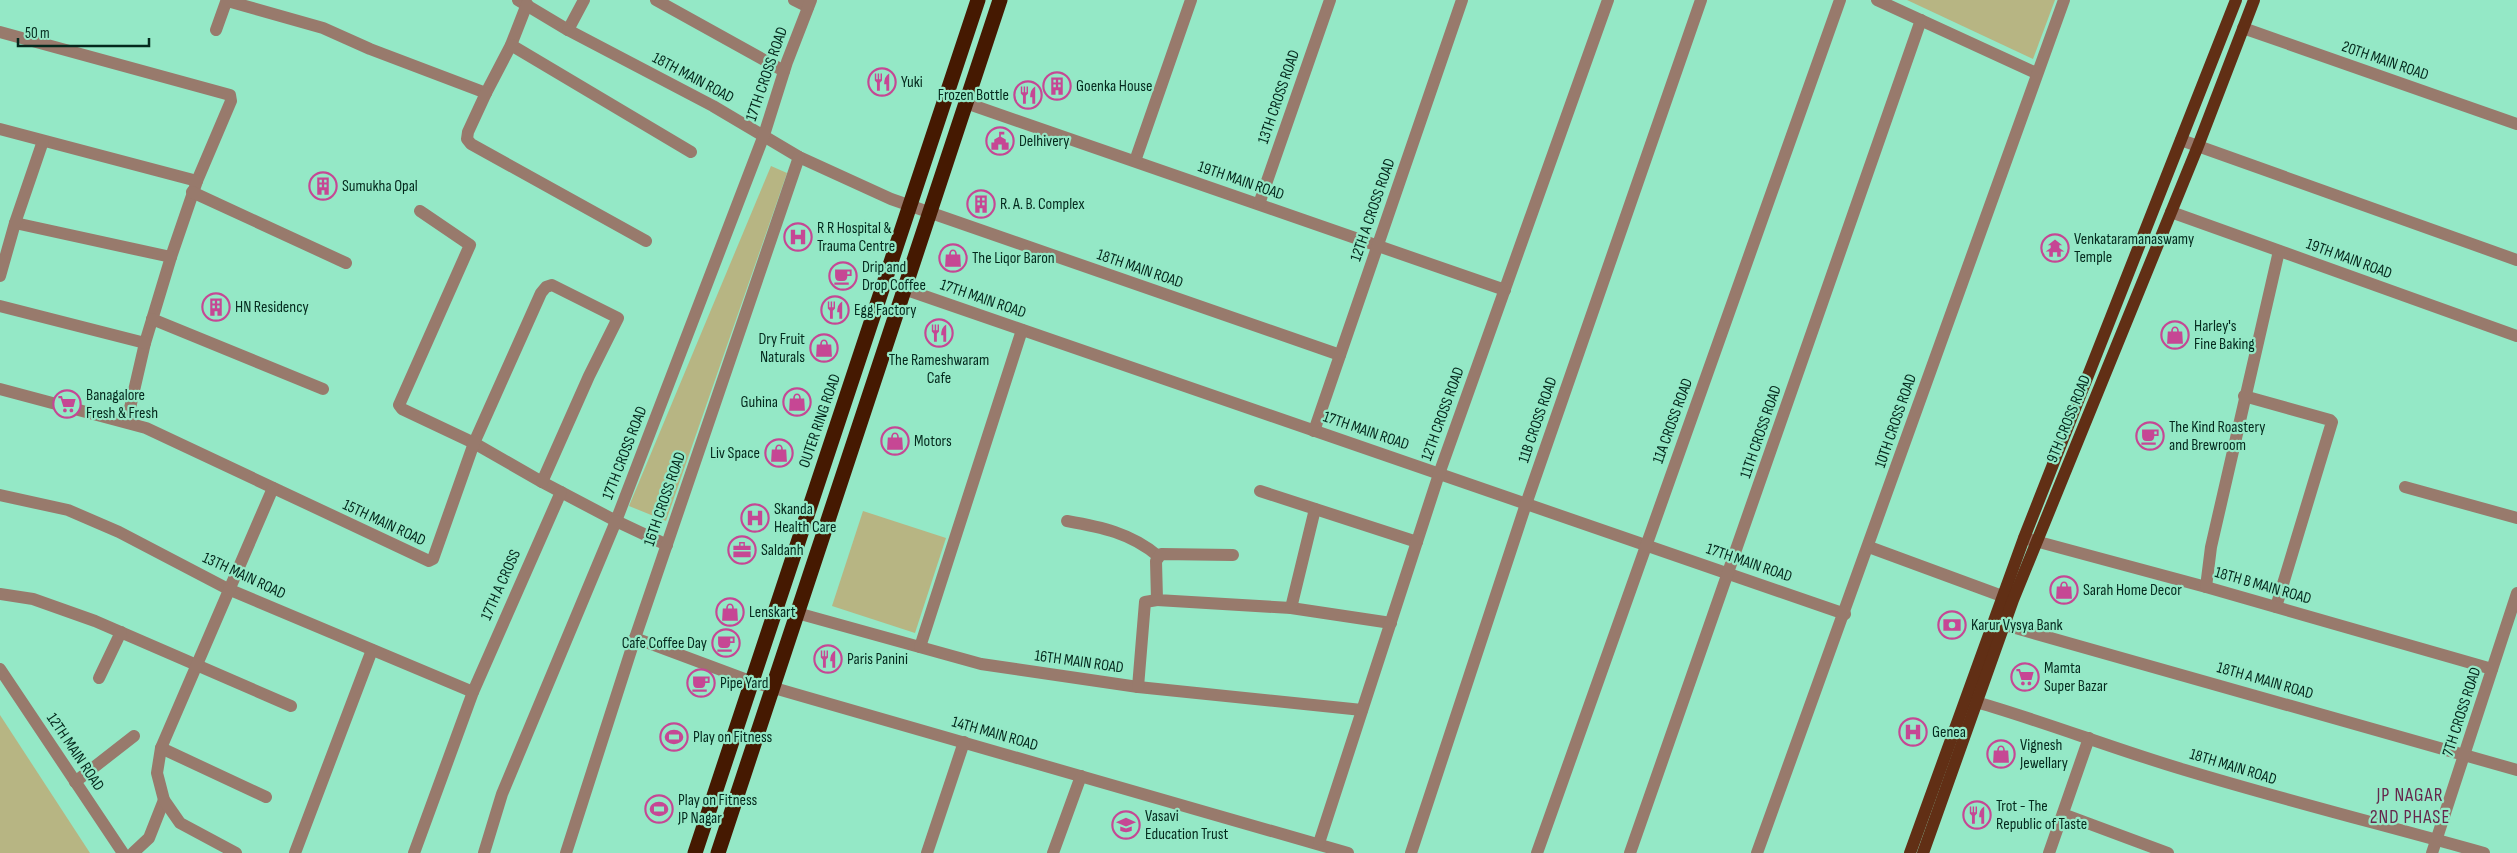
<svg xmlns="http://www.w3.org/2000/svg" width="2517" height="853" viewBox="0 0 2517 853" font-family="'Sofia Sans Condensed',sans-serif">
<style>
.green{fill:#b7b583}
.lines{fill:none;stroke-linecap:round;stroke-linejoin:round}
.minor{stroke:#987a6c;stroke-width:12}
.major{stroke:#612f15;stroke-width:12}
.highway{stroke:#451901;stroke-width:15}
.labels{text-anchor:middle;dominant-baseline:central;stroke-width:4.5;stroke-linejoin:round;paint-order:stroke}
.street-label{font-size:16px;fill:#04291d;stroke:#94e8c6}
.poi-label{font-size:16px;fill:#04291d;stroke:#94e8c6;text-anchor:start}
.quarter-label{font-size:19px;letter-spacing:1px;fill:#65274c;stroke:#94e8c6}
</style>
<rect width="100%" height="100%" fill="#94e8c6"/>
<g class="green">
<polygon points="1907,0 2055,0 2033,59"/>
<polygon points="771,166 787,173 666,521 629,506"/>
<polygon points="863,511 946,538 915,633 832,606"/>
<polygon points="0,715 90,853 0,853"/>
</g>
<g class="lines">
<g class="minor">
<polyline points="518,0 568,30 584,0"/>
<polyline points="656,0 784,71"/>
<polyline points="794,0 808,7"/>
<polyline points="1877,0 2036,73"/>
<polyline points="2243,28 2517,124"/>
<polyline points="216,30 226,2 231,2 323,28 370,49 486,93 511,45 527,4"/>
<polyline points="568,30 713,106 799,157 891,199 1340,355"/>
<polyline points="0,32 230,95 231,101 197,181"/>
<polyline points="511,45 691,152"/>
<polyline points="486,93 468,132 467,139 471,144 646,241"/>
<polyline points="966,103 1505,290"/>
<polyline points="0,129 197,181 171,257"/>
<polyline points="2181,140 2517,260"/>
<polyline points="1135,161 1191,0"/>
<polyline points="192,192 346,263"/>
<polyline points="1259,204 1330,0"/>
<polyline points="420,211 470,245 399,405 402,409 474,443 542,482 616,521 764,135 787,62 811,0"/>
<polyline points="2171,212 2517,336"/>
<polyline points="15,223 171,257 145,343 127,421"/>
<polyline points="0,276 15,223 43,141"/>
<polyline points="904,289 1845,614"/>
<polyline points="0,306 145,343"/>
<polyline points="152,319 323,389"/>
<polyline points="0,389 146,428 429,561 433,559 474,443 541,293 546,287 552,285 618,318 589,376 542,482"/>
<polyline points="2244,396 2330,420 2332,422 2276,607"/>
<polyline points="1314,431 1462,0"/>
<polyline points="2405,487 2517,518"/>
<polyline points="1260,491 1417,542"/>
<polyline points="0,495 68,510 119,532 228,589 473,692"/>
<path d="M 1067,521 C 1101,527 1131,533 1158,556"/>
<polyline points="2024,538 2206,587 2492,669"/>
<polyline points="1869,547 2002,596"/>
<polyline points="1233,555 1161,554 1156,561 1157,600 1291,608 1391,623"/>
<polyline points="2206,587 2211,547 2279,251"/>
<polyline points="0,594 33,599 95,621 291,706"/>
<polyline points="1291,608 1315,509"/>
<polyline points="797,613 981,664 1138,687 1362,710"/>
<polyline points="2005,625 2517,770"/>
<polyline points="635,638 753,682 1348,853"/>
<polyline points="920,647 1022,330"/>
<polyline points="0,669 123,853"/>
<polyline points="99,678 121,632"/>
<polyline points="1138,687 1145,602 1157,600"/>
<path d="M 1976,702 C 2046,722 2114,749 2185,770 C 2284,800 2384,825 2484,853"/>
<polyline points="161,748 266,797"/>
<polyline points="75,782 134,736"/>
<polyline points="2063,814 2168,853"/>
<polyline points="1319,843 1439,474 1608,0"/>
<polyline points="133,853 149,838 164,800"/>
<polyline points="236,853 180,823 164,800 157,773 161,748 273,488"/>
<polyline points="295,853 372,650"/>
<polyline points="414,853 473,692 561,492"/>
<polyline points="484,853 502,794 616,521 667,545"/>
<polyline points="566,853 635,638 799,157"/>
<polyline points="927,853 964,742"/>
<polyline points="1053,853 1081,776"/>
<polyline points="1411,853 1526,504 1701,0"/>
<polyline points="1537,853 1840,0"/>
<polyline points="1630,853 1921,20"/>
<polyline points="1757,853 2064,0"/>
<polyline points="2049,853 2089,738"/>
<polyline points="2432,853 2517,593"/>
</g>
<g class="major">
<polyline points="1910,853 2024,538 2236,0"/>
<polyline points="1923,853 2013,600 2198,146 2254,0"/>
</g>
<g class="highway">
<polyline points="695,853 978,0"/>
<polyline points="718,853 1000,0"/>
</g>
</g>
<defs>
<g id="restaurant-ring" transform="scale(1.4375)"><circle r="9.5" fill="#94e8c6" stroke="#c64794" stroke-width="1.5"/><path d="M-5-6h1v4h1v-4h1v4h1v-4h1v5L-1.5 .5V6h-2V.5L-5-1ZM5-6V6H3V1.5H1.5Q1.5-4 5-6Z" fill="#c64794"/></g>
<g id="building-ring" transform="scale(1.4375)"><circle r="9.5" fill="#94e8c6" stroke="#c64794" stroke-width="1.5"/><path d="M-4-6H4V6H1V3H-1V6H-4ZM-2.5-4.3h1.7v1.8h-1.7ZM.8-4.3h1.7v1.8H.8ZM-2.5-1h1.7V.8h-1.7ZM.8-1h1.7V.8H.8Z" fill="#c64794"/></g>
<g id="civic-ring" transform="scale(1.4375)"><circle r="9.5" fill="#94e8c6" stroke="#c64794" stroke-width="1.5"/><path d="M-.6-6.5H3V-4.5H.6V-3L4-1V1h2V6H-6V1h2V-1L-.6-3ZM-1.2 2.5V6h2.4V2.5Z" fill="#c64794"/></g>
<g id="hospital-ring" transform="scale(1.4375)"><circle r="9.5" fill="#94e8c6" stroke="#c64794" stroke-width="1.5"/><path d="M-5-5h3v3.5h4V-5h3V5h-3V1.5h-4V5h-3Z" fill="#c64794"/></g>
<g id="temple-ring" transform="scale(1.4375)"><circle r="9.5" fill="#94e8c6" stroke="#c64794" stroke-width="1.5"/><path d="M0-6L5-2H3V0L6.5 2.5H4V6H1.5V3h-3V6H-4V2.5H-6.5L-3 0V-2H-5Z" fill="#c64794"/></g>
<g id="shop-ring" transform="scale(1.4375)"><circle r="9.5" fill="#94e8c6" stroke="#c64794" stroke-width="1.5"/><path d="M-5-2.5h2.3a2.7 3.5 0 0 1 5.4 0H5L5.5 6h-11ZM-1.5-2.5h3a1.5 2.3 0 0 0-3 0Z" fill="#c64794"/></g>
<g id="cafe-ring" transform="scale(1.4375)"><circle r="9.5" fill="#94e8c6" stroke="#c64794" stroke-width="1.5"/><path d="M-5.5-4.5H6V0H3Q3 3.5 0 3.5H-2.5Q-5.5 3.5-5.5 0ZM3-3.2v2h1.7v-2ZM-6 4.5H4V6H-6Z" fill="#c64794"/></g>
<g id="supermarket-ring" transform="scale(1.4375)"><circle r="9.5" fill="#94e8c6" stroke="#c64794" stroke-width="1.5"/><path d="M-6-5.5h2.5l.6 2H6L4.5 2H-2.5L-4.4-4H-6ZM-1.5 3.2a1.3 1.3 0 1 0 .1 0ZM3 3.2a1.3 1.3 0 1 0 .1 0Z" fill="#c64794"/></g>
<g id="office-ring" transform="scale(1.4375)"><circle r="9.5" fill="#94e8c6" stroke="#c64794" stroke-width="1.5"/><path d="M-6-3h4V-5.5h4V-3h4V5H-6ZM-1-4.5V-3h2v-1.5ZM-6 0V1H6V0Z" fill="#c64794"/></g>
<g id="bank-ring" transform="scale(1.4375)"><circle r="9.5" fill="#94e8c6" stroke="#c64794" stroke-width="1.5"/><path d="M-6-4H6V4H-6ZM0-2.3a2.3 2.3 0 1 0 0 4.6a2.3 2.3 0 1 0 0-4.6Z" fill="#c64794"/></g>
<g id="stadium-ring" transform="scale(1.4375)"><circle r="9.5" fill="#94e8c6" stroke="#c64794" stroke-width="1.5"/><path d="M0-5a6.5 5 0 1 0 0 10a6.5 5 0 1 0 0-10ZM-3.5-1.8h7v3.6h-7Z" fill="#c64794"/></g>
<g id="university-ring" transform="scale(1.4375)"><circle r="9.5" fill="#94e8c6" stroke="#c64794" stroke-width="1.5"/><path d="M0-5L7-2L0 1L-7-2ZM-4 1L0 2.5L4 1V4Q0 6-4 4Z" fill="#c64794"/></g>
</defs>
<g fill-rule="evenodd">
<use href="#restaurant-ring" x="882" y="82"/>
<use href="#building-ring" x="1057" y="86"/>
<use href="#restaurant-ring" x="1028" y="95"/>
<use href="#civic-ring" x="1000" y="141"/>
<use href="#building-ring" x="323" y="186"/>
<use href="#building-ring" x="981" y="204"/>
<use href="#hospital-ring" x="798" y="237"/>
<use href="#temple-ring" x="2055" y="248"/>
<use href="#shop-ring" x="953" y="258"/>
<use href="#cafe-ring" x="843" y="276"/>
<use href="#building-ring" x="216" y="307"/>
<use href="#restaurant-ring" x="835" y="310"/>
<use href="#restaurant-ring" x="939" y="333"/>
<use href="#shop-ring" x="2175" y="335"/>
<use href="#shop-ring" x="824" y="348"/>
<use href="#shop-ring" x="797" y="402"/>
<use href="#supermarket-ring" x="67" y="404"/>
<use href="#cafe-ring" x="2150" y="436"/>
<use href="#shop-ring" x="895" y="441"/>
<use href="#shop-ring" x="779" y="453"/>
<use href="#hospital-ring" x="755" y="518"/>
<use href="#office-ring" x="742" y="550"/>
<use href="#shop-ring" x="2064" y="590"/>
<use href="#shop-ring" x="730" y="612"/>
<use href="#bank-ring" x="1952" y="625"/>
<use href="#cafe-ring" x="726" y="643"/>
<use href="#restaurant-ring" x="828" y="659"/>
<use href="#supermarket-ring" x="2025" y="677"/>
<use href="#cafe-ring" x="701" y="683"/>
<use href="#hospital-ring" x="1913" y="732"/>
<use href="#stadium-ring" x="674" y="737"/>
<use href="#shop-ring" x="2001" y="754"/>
<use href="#stadium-ring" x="659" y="809"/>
<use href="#restaurant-ring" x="1977" y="815"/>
<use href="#university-ring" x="1126" y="825"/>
</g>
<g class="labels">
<g class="street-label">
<text transform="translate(2385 61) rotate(19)">20TH MAIN ROAD</text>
<text transform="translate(767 74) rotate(-71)">17TH CROSS ROAD</text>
<text transform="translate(693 78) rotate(28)">18TH MAIN ROAD</text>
<text transform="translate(1279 97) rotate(-71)">13TH CROSS ROAD</text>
<text transform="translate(1241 181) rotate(19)">19TH MAIN ROAD</text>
<text transform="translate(1373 210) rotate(-71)">12TH A CROSS ROAD</text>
<text transform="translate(2349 259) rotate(20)">19TH MAIN ROAD</text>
<text transform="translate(1140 269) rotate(19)">18TH MAIN ROAD</text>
<text transform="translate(983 299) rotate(19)">17TH MAIN ROAD</text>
<text transform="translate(1443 414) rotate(-70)">12TH CROSS ROAD</text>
<text transform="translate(2069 419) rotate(-68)">9TH CROSS ROAD</text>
<text transform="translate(1538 420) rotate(-71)">11B CROSS ROAD</text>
<text transform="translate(820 421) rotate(-71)">OUTER RING ROAD</text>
<text transform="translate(1673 421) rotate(-70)">11A CROSS ROAD</text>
<text transform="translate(1896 421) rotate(-71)">10TH CROSS ROAD</text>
<text transform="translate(1366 431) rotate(19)">17TH MAIN ROAD</text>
<text transform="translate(1761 432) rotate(-71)">11TH CROSS ROAD</text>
<text transform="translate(625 453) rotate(-69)">17TH CROSS ROAD</text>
<text transform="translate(665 499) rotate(-71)">16TH CROSS ROAD</text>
<text transform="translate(384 523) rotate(25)">15TH MAIN ROAD</text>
<text transform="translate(1749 563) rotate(19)">17TH MAIN ROAD</text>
<text transform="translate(244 576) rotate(25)">13TH MAIN ROAD</text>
<text transform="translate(501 585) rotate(-66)">17TH A CROSS</text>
<text transform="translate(2263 586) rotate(16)">18TH B MAIN ROAD</text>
<text transform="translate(1079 662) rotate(8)">16TH MAIN ROAD</text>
<text transform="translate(2265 681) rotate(16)">18TH A MAIN ROAD</text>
<text transform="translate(2462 712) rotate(-72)">7TH CROSS ROAD</text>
<text transform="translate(995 734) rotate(16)">14TH MAIN ROAD</text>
<text transform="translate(75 752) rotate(56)">12TH MAIN ROAD</text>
<text transform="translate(2233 767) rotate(17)">18TH MAIN ROAD</text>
</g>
<g class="poi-label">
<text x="901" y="82">Yuki</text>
<text x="1076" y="86">Goenka House</text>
<text x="1009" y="95" text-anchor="end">Frozen Bottle</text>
<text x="1019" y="141">Delhivery</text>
<text x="342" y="186">Sumukha Opal</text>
<text x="1000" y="204">R. A. B. Complex</text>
<text x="817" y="228">R R Hospital &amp;<tspan x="817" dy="18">Trauma Centre</tspan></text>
<text x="2074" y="239">Venkataramanaswamy<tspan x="2074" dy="18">Temple</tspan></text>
<text x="972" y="258">The Liqor Baron</text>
<text x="862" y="267">Drip and<tspan x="862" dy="18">Drop Coffee</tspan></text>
<text x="235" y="307">HN Residency</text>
<text x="854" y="310">Egg Factory</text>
<text x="2194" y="326">Harley's<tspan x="2194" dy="18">Fine Baking</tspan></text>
<text x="805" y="339" text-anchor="end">Dry Fruit<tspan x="805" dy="18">Naturals</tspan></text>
<text x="939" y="360" text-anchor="middle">The Rameshwaram<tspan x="939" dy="18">Cafe</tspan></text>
<text x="86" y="395">Banagalore<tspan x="86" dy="18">Fresh &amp; Fresh</tspan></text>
<text x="778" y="402" text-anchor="end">Guhina</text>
<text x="2169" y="427">The Kind Roastery<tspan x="2169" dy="18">and Brewroom</tspan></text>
<text x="914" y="441">Motors</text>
<text x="760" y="453" text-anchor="end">Liv Space</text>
<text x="774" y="509">Skanda<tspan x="774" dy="18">Health Care</tspan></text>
<text x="761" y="550">Saldanh</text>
<text x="2083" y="590">Sarah Home Decor</text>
<text x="749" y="612">Lenskart</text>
<text x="1971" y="625">Karur Vysya Bank</text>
<text x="707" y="643" text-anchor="end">Cafe Coffee Day</text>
<text x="847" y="659">Paris Panini</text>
<text x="2044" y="668">Mamta<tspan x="2044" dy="18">Super Bazar</tspan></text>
<text x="720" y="683">Pipe Yard</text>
<text x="1932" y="732">Genea</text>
<text x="693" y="737">Play on Fitness</text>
<text x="2020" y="745">Vignesh<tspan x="2020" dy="18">Jewellary</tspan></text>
<text x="678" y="800">Play on Fitness<tspan x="678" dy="18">JP Nagar</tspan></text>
<text x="1996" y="806">Trot - The<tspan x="1996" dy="18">Republic of Taste</tspan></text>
<text x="1145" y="816">Vasavi<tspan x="1145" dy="18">Education Trust</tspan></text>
</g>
<g class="quarter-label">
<text x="2410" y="795">JP NAGAR<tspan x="2410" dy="22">2ND PHASE</tspan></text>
</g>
</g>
<path d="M18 38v8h131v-8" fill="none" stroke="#04291d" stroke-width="2.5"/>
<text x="25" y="38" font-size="15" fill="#04291d" stroke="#94e8c6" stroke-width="4" paint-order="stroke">50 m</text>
</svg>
